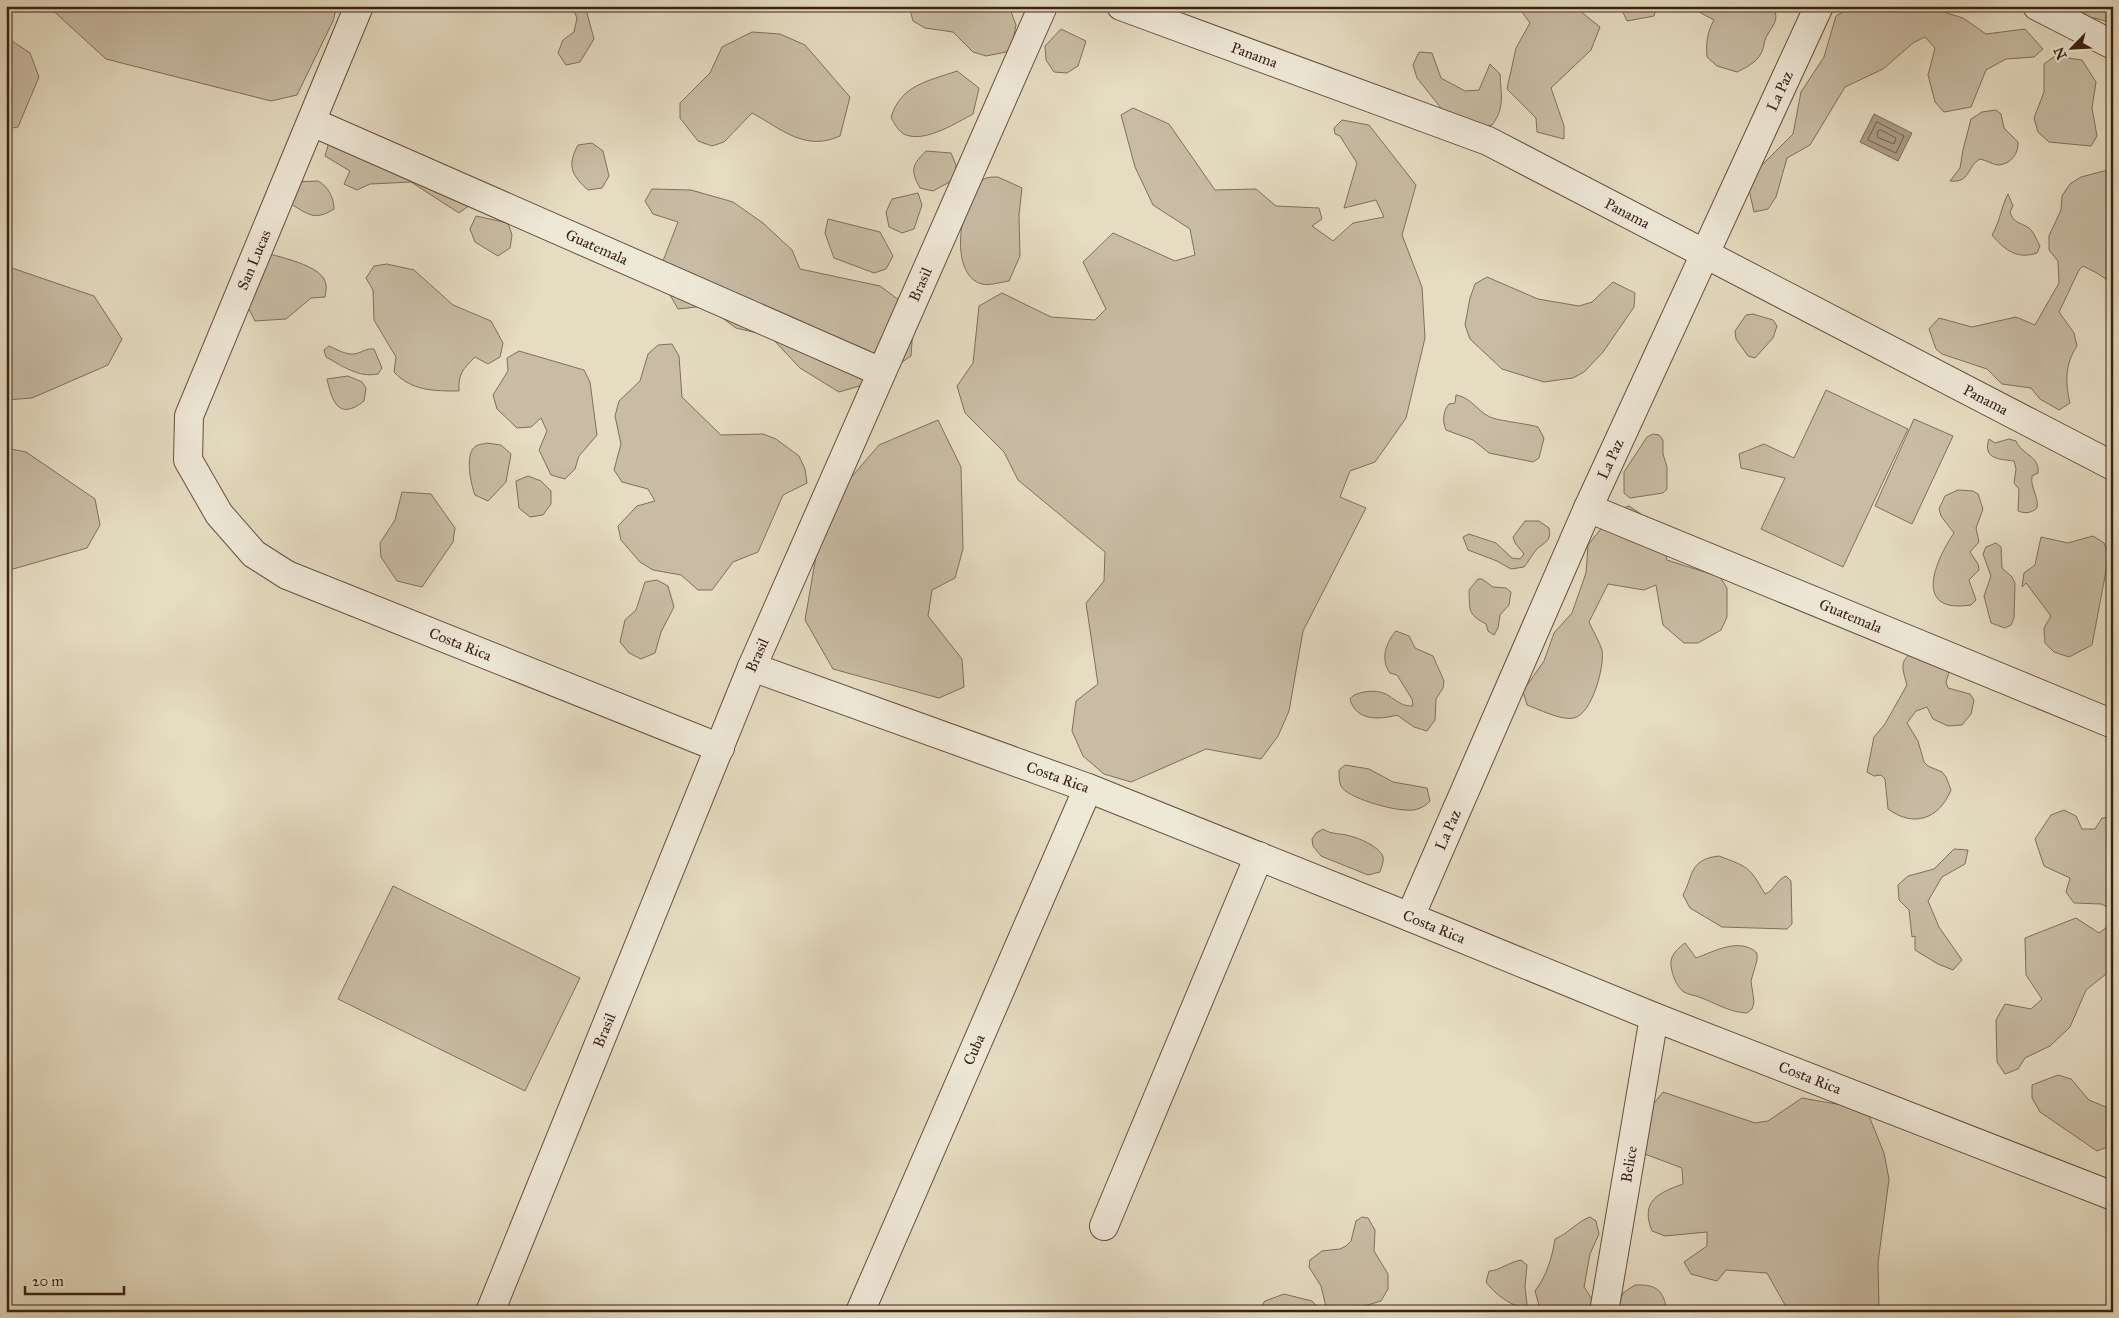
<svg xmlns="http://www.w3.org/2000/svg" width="2119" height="1318" viewBox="0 0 2119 1318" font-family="'IM FELL Great Primer',serif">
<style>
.green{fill:#c8bca4;stroke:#826e5d}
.water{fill:#ab9c87;stroke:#7e6a5a}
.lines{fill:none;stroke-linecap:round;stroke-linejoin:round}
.shore{stroke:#735e4e;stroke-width:1}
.street-casing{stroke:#664f41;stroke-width:30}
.street{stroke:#eee8d7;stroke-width:28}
.labels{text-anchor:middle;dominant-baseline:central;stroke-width:4;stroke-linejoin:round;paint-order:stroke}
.street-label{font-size:15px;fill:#3b2016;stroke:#eee8d7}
</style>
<rect width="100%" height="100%" fill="#e5dcc1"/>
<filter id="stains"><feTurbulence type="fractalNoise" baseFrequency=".004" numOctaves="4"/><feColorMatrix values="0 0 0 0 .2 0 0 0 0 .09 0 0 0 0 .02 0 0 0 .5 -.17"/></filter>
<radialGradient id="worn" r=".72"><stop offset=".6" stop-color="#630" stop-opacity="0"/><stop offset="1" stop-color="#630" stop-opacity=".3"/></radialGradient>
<g class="green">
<polygon points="48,6 337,6 333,21 297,95 271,101 106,59"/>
<polygon points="572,6 585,6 594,39 580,62 566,65 558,53 563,40 574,32 577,18"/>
<polygon points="909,6 1009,6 1016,25 1011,51 986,56 973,52 953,32 925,28 913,21"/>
<polygon points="1524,6 1574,6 1600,27 1591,50 1551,88 1564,126 1564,139 1537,132 1536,118 1507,89 1516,48 1530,23 1522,12"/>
<polygon points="1620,6 1657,6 1654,16 1627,21"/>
<path d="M 1688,6 L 1772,6 C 1780,18 1774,24 1768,34 C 1765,38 1764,44 1763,49 C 1759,61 1749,66 1737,72 L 1717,66 L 1707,57 C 1706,43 1707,32 1714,20 Z"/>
<polygon points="1854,6 1924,6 1963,18 1986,34 2025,29 2043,49 2034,57 2006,59 1986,70 1971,107 1944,112 1935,102 1928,75 1935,48 1925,37 1913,43 1883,69 1845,87 1810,145 1787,158 1776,197 1768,209 1754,212 1748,185 1754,173 1793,134 1801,92 1824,57 1836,16"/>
<polygon points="2081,6 2113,6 2113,23 2086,16"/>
<polygon points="1061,29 1086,41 1078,66 1067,73 1054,72 1046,60 1045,46"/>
<path d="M 752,32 L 780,34 L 805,45 L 850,97 L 840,136 C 805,152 782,129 752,113 L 724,142 L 712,146 L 698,141 L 680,118 L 680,103 L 710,73 L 722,47 Z"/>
<polygon points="6,37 30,53 39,77 18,127 6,129"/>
<path d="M 1419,52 L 1432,53 L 1441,78 L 1465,91 L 1479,90 L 1490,64 L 1500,74 C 1501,95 1505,108 1492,125 L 1465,130 L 1453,123 L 1417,78 L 1413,65 Z"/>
<polygon points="2055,56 2082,60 2096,82 2092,108 2097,136 2091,146 2049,142 2038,132 2034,118 2044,92 2044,64"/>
<path d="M 957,71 L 979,88 L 973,114 C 956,123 929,140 910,136 C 900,135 895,125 891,117 C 901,85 928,81 957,71 Z"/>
<polygon points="1133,108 1169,124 1215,190 1256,189 1276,206 1319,208 1322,219 1312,226 1333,241 1353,223 1384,217 1376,200 1344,208 1357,163 1340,136 1335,134 1334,128 1342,120 1369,125 1416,185 1402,235 1422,287 1425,338 1406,418 1375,462 1350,471 1340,497 1366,508 1303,631 1289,711 1278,736 1261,759 1206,749 1131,782 1104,774 1083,756 1072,731 1076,701 1098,684 1086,603 1104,581 1105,552 1018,480 1004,452 965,413 957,386 973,363 979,306 1002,293 1051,317 1095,320 1106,309 1083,262 1113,233 1175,261 1195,255 1190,229 1153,205 1135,167 1121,115"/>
<path d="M 1996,110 L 2001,114 L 2004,128 L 2018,142 C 2019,153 2011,164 1999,165 C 1994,165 1985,160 1980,159 C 1966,167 1971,183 1950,181 L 1960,168 L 1963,150 L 1971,119 L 1982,112 Z"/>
<polygon points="329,142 470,205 459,213 411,182 370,184 357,190 344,184 350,171 325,156"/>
<path d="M 592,143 L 603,151 L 609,176 L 602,188 L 588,190 C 571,175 567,165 578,145 Z"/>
<path d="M 926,151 L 951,153 L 956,165 L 955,179 L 933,191 L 920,188 C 910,170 912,165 926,151 Z"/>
<path d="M 2113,159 L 2113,284 L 2097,273 L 2083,266 L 2079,270 L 2059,312 L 2074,333 L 2077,346 C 2065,364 2065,382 2070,403 L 2059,410 L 2040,399 L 2031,388 L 2002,384 L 1987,369 L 1942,354 L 1936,349 L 1929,329 L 1939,318 L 1972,327 L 2016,317 L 2035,325 L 2059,283 L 2058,261 L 2049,250 L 2049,236 L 2061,210 L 2062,196 L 2070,184 L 2081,177 L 2108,170 Z"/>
<path d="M 998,177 L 1022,188 L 1019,215 L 1020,256 L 1009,281 C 1001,282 989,286 982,284 C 947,275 960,196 984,179 C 987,177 994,177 998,177 Z"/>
<path d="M 318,181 C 328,186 334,198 334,209 C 315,221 309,215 291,204 L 291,182 Z"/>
<polygon points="652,189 691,190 733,202 763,223 792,250 800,269 880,286 903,303 913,327 911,356 873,382 839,392 800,368 770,336 736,328 706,306 678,309 658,274 678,222 653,214 645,201"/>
<polygon points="918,193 922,205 914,229 902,233 889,227 886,212 892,199"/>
<path d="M 2008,194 L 2013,206 L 2010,212 C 2014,224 2020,222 2029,228 C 2034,232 2037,241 2040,246 L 2037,253 C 2016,260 2004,249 1992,235 C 2000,222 2001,207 2008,194 Z"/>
<polygon points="476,216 508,223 512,235 510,248 498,256 475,242 470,229"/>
<polygon points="828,219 880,232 893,256 886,269 874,273 834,258 825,233"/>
<path d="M 258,251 C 275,256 325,265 326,285 C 327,289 325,294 325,297 L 311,298 L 286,319 L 255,321 L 241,294 Z"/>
<path d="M 387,264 L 414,270 L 453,305 L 491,321 L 503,343 L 500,357 L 488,364 L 475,357 C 463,369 458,374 459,391 C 433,391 412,391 394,372 L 396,357 L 374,320 L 373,290 L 366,278 L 374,266 Z"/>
<polygon points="6,266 94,296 122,339 108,365 32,398 6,400"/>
<polygon points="1487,277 1538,299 1579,306 1592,302 1613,282 1635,293 1634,307 1603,352 1584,372 1573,378 1544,382 1502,369 1470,339 1465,325 1470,298 1475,284"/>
<polygon points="1753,314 1773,320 1777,326 1773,338 1755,358 1748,356 1736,339 1735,331 1746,315"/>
<polygon points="672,344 679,356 682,397 721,435 763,434 776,439 799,456 805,469 807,483 783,495 758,552 733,562 712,590 698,590 681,575 653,570 640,562 621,540 618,526 637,506 655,501 648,489 622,482 614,470 621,444 615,416 619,401 640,381 648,354 658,345"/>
<path d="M 329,346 C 336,349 346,355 354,354 C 362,353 365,348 374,349 L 382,368 L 378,374 C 359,378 342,366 326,357 L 324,350 Z"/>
<polygon points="519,351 584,370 590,382 597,435 579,456 575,469 565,479 551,475 539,450 547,431 541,418 531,427 517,428 497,409 493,395 508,371 507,358"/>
<path d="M 348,376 L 362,382 L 366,388 L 364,401 C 339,421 332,402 327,379 Z"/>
<polygon points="1826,390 1908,429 1843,567 1761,529 1785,478 1741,468 1739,454 1764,444 1794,458"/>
<path d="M 1456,395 C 1470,397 1477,410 1488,416 C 1496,421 1525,423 1538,427 L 1544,438 L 1539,458 L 1533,462 L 1489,453 L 1473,440 L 1446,430 C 1442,421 1443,411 1449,404 L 1455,403 Z"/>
<polygon points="1914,419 1953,436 1912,524 1875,506"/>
<polygon points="938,420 961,467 963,549 955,578 932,590 928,616 962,659 964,687 939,698 833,669 805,620 824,509 879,445"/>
<polygon points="1653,434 1659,435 1663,440 1663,454 1667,467 1667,489 1663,493 1630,498 1624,493 1624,472 1647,437"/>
<path d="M 1989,439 L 1995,443 L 2009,439 L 2016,441 C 2022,455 2040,456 2038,473 L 2032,476 C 2030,488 2039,496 2037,508 C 2031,513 2026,514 2018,511 L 2019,489 L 2014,483 L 2016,469 L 2014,461 C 2001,459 1982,460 1989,439 Z"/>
<path d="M 487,443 L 501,445 L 511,454 L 506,482 L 488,501 L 475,495 C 471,485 464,453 476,446 C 479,444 484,444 487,443 Z"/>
<polygon points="6,448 26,452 95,499 100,525 87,548 6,571"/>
<polygon points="528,476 541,481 551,491 551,504 543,515 530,517 519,508 516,481"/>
<path d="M 1958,490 L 1973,491 L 1978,494 L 1983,509 L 1976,528 L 1979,542 L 1970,552 L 1978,564 L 1979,570 L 1969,580 L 1976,600 L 1971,605 C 1912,614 1935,561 1954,533 L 1941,516 L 1939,509 L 1945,496 Z"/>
<polygon points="402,492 431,494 455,528 453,542 422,587 397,581 381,557 380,543 395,520"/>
<path d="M 1629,506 L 1641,514 L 1660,534 L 1667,560 L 1720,577 L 1727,588 L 1727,617 L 1721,630 L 1698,643 L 1684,643 L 1663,625 L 1656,585 L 1644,590 L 1608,584 L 1589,622 C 1593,631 1599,641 1602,650 C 1605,666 1592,714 1574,718 C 1562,721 1538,709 1527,705 L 1523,691 L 1544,661 L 1554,633 L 1572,613 L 1586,573 L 1588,545 L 1615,511 Z"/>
<path d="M 1525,521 L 1539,521 L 1549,528 C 1552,542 1544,542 1536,550 C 1532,555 1528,562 1524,567 L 1511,569 L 1497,561 L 1468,550 L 1463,537 L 1469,534 L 1496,543 L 1512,558 L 1520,559 L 1524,554 L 1515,543 L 1513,537 Z"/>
<polygon points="2093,536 2104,543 2109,555 2092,645 2069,657 2054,652 2045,643 2044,628 2051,616 2026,583 2022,587 2024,573 2035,565 2041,537 2068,543"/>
<polygon points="1996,543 2001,547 2002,568 2012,577 2015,583 2014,618 2011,625 2005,628 1991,623 1984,596 1991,576 1983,554 1986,547"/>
<path d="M 1478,579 L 1482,579 L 1493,587 L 1506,588 L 1511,592 L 1509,605 L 1500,615 L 1498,628 L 1494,635 L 1488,631 L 1486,624 C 1467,614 1470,610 1469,590 Z"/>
<polygon points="657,580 668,586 674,607 661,632 655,653 641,659 629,653 620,642 625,620 636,610 645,582"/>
<path d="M 1396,631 L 1409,636 L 1415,648 L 1433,656 L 1444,681 L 1443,688 L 1436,699 L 1435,720 L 1427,731 L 1414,727 L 1397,715 C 1379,720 1356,721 1350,699 C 1354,694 1357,694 1364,692 C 1392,687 1393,707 1413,706 L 1412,699 L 1397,675 L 1390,673 C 1380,660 1386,642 1396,631 Z"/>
<path d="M 1925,647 L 1950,669 L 1946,682 L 1948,688 L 1970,694 L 1974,700 L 1971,714 L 1962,725 L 1948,726 L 1933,719 L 1927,707 L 1916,711 L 1907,723 L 1918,741 L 1924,762 L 1928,766 L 1942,772 L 1946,777 L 1951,790 C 1939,819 1914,828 1888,809 L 1885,779 L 1881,775 L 1874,776 L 1867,772 L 1874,737 L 1885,724 L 1907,685 C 1899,660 1902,657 1925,647 Z"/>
<path d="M 1345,765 L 1369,769 L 1393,782 L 1427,788 L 1430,801 C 1424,808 1415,811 1406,810 C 1392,810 1347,798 1341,786 C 1339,782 1339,775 1339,770 Z"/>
<polygon points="2064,810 2076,816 2082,829 2095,829 2102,818 2113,817 2113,910 2101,904 2074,903 2066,892 2070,878 2044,866 2035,839 2051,815"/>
<path d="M 1323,829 C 1332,835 1341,833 1350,836 C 1359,838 1380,847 1383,857 C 1384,862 1381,868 1380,872 L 1368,875 L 1321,856 L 1313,846 L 1312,839 L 1316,833 Z"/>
<polygon points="1954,849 1968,850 1965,864 1942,877 1928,901 1939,927 1962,960 1953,970 1938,964 1915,950 1915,936 1912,937 1909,910 1899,900 1898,885 1908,876 1934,869"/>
<path d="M 1719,856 C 1748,867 1749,866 1765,894 C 1775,890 1776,880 1786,876 L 1791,881 L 1792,924 L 1787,929 L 1722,927 L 1690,908 L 1683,895 C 1693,877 1689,859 1719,856 Z"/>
<polygon points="393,886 580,978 525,1091 338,999"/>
<polygon points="2113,912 2113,972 2106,974 2086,990 2070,1027 2050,1046 2025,1058 2018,1069 2005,1074 1997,1062 1996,1020 2005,1004 2031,1009 2042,999 2026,975 2025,938 2076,918 2099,933 2110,925"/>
<path d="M 1685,943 L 1696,958 C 1715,951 1740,937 1757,953 L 1757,960 L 1751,981 L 1754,1002 L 1752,1009 L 1747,1013 C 1728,1012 1716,1003 1699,997 C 1694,995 1689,995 1684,992 C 1676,987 1670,970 1671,961 C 1672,953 1680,947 1685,943 Z"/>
<polygon points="2058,1075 2071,1079 2089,1100 2113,1110 2113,1145 2097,1151 2040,1112 2032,1098 2032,1085"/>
<path d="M 1663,1092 L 1755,1123 L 1768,1121 L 1802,1098 L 1842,1105 L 1869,1116 L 1884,1153 L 1889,1179 L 1878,1263 L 1879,1307 L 1880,1312 L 1789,1312 L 1767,1273 L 1726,1270 L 1717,1281 L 1691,1274 L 1684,1262 L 1707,1246 L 1707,1232 L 1665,1236 L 1652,1231 C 1640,1201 1658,1193 1683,1184 L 1682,1168 L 1642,1153 L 1637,1125 Z"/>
<polygon points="1362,1217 1368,1218 1375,1230 1374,1251 1388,1274 1388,1289 1381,1301 1348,1311 1326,1307 1321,1286 1309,1267 1310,1260 1322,1251 1340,1249 1346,1246 1351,1241 1356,1221"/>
<path d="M 1590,1217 L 1596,1221 L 1599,1234 L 1590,1254 L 1584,1287 L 1595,1304 L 1592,1312 L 1541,1312 L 1535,1291 C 1547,1275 1552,1258 1555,1239 C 1569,1233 1578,1221 1590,1217 Z"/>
<path d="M 1521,1260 L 1527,1265 L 1525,1287 L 1527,1304 L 1526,1307 C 1512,1308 1494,1293 1486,1282 L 1489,1271 C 1499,1271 1509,1262 1521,1260 Z"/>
<path d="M 1635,1285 C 1656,1284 1664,1290 1667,1312 L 1620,1312 L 1618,1307 L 1623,1293 Z"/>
<polygon points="1284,1294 1312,1301 1322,1312 1257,1312 1265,1301"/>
</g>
<polygon class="water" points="1874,114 1912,133 1898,161 1860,142"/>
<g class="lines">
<g class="shore">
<polygon points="1877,122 1904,136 1896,153 1868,140"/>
<polygon points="1881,130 1896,138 1894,144 1877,137 1878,131"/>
</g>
<g class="street-casing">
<g id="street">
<path id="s1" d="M 359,6 L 189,416 L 188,460 L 219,514 L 254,554 L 287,575 L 720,748"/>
<path id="s2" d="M 1121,6 L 1488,141 L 2113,466"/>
<polyline points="2037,6 2113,45"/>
<path id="s3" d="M 312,122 L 881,372"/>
<path id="s4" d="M 1588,508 L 2113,724"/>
<path id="s5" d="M 752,667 L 1088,788 L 1410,917 L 1654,1017 L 2113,1196"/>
<path id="s6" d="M 1410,917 L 1588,508 L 1819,6"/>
<polyline points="1104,1226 1259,856"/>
<path id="s7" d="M 490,1312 L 752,667 L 1043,6"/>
<path id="s8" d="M 860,1312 L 1088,788"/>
<path id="s9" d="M 1604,1312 L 1654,1017"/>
</g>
</g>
<use href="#street" class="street"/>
</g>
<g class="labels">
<g class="street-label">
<text stroke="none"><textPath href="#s2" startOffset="142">Panama</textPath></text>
<text stroke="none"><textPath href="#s6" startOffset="905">La Paz</textPath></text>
<text stroke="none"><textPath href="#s2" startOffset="548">Panama</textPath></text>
<text stroke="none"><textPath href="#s3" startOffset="311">Guatemala</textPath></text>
<text transform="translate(254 260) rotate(-67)">San Lucas</text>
<text stroke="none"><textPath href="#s7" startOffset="1114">Brasil</textPath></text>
<text stroke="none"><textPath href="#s2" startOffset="952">Panama</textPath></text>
<text stroke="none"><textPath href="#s6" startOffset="500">La Paz</textPath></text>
<text stroke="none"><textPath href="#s4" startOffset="284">Guatemala</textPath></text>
<text stroke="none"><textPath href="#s1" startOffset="829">Costa Rica</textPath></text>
<text stroke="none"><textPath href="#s7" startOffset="709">Brasil</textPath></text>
<text stroke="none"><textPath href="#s5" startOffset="325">Costa Rica</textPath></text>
<text stroke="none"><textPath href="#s6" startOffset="95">La Paz</textPath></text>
<text stroke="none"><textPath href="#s5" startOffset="730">Costa Rica</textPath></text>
<text stroke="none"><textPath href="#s7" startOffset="304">Brasil</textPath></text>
<text stroke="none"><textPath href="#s8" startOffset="286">Cuba</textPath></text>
<text stroke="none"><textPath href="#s5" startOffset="1135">Costa Rica</textPath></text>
<text stroke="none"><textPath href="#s9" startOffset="150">Belice</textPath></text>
</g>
</g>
<rect width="2119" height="1318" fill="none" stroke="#e5dcc1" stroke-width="25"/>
<rect x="8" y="8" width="2104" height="1303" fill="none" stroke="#3b2016" stroke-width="2.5"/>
<rect x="12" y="12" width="2094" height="1293" fill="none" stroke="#3b2016"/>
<g transform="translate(2072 48) rotate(246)" stroke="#eee8d7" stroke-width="4" paint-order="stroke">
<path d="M0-4L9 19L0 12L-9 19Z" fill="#3b2016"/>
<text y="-8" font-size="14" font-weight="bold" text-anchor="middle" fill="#3b2016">N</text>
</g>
<path d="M25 1286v8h99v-8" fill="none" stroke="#3b2016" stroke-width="2.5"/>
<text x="32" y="1286" font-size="15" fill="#3b2016" stroke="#eee8d7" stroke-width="4" paint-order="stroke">20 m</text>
<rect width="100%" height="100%" filter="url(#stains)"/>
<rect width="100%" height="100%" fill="url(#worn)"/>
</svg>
